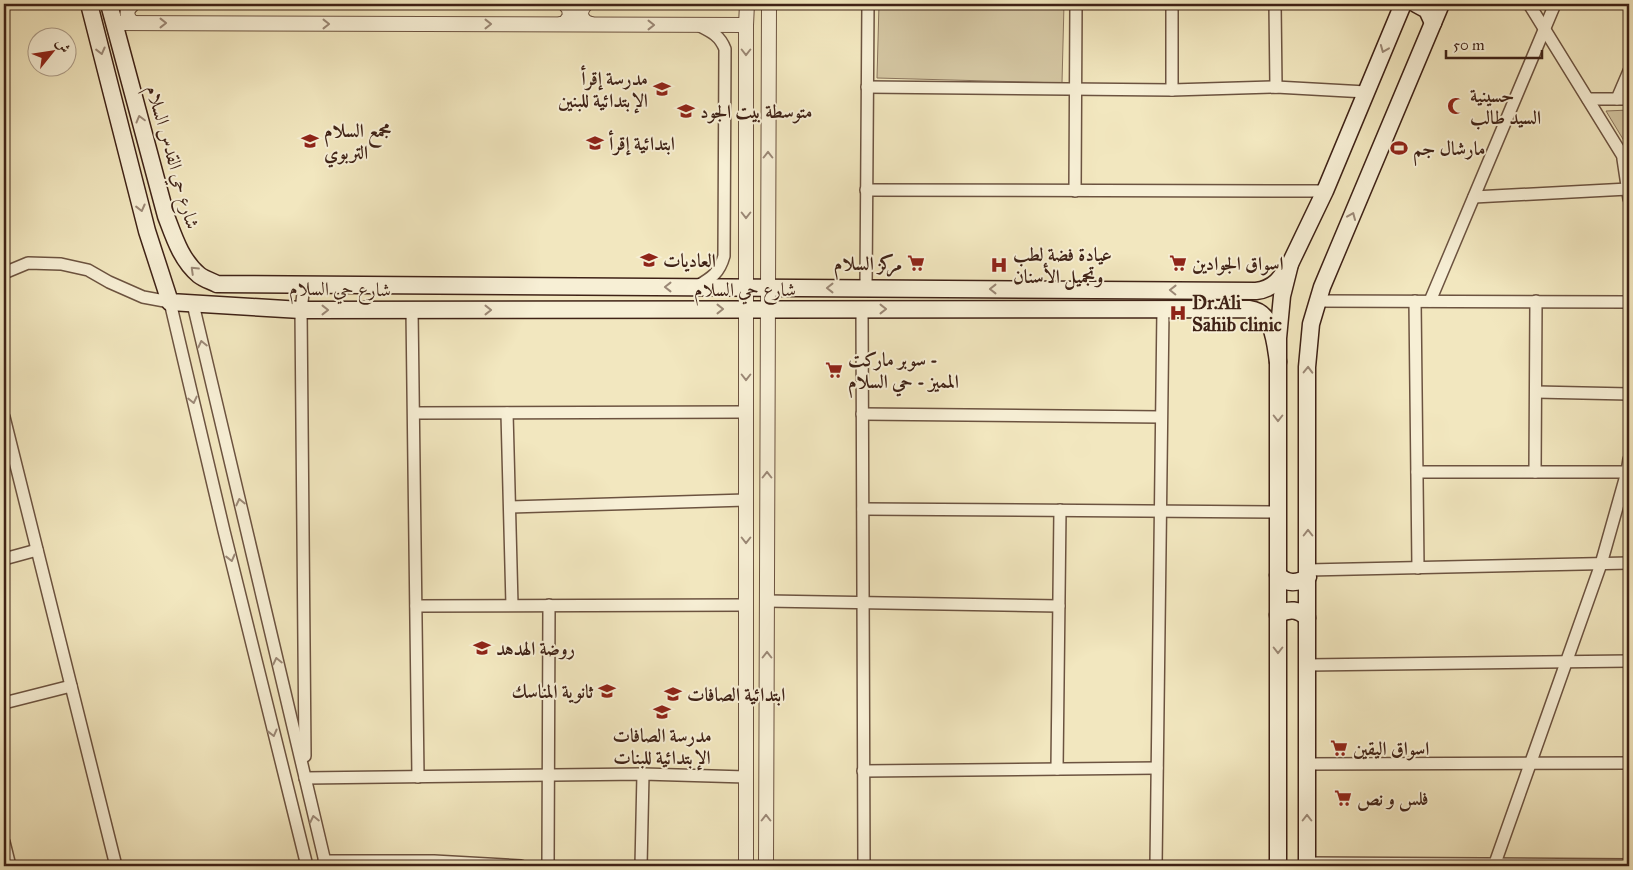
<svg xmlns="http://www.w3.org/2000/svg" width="1633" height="870" viewBox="0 0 1633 870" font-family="'IM FELL Great Primer',Amiri,serif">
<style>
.green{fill:#d4c6a2;stroke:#8a745c}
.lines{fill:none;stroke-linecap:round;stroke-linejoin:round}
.minor-casing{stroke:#6c5340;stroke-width:14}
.tertiary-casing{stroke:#6c5340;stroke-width:16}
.secondary-casing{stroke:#3f2216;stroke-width:19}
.minor{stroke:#f7efd5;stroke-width:11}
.tertiary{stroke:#f7efd5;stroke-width:14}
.secondary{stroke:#f7efd5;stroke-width:16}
.oneway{stroke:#9b8876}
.labels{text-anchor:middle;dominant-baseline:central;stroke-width:4;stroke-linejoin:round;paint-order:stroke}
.poi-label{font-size:19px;font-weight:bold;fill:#3f2216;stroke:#f7efd5;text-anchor:start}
.street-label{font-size:19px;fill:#3f2216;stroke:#f7efd5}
</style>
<rect width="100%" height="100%" fill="#f2e7bf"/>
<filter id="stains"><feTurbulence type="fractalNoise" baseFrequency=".004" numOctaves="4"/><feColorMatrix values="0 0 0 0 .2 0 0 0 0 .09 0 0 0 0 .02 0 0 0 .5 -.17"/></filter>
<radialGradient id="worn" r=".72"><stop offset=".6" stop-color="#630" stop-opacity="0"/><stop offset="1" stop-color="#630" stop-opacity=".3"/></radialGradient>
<g class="green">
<polygon points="879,4 1064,4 1062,83 877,78"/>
<polygon points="1629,110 1629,149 1606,111"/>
</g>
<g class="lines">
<g class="minor-casing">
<g id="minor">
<polyline points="1172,4 1172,90"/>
<polyline points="1275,4 1276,87"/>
<polyline points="1529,4 1629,166"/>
<polyline points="867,87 1172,90 1276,87 1366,92"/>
<polyline points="1588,99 1629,99"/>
<polyline points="1617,99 1629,71"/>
<polyline points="1623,159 1629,199"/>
<polyline points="866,190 1325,191"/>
<polyline points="1075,191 1076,4"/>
<polyline points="1474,197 1628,189"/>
<polyline points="4,273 28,263 61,264 88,270 109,282 143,297 170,302 224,531 307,866"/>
<polyline points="304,285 301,310 305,756"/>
<path d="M 696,287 C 711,278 719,274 724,256 L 725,49 C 720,36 712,32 700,26"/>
<polyline points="866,288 868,4"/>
<polyline points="1318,301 1629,302"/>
<polyline points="1415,301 1418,568"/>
<polyline points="1430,301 1555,4"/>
<polyline points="193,304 326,866"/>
<polyline points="862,309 864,866"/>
<polyline points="412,310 418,777"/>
<polyline points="1536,392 1629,394"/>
<polyline points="414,413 746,412"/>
<polyline points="507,413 512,605"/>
<polyline points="862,414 1161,417"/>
<polyline points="4,417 116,866"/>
<polyline points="1417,472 1627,472"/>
<polyline points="1535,472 1536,301"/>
<polyline points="510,507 746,500"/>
<polyline points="863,509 1278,512"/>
<polyline points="4,559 37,550"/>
<polyline points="1308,570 1629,563"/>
<polyline points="767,601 1059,606"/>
<polyline points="416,606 746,605"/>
<polyline points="1307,665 1629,661"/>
<polyline points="4,703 71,686"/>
<polyline points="1307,764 1629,763"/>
<polyline points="1057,769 1060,510"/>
<polyline points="863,771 1157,768"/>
<polyline points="305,778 643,774 746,777"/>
<polyline points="4,842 10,866"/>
<polyline points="324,861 434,861 521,866"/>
<polyline points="1307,863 1629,865"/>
<polyline points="548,866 549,605"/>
<polyline points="641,866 643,774"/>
<polyline points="1156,866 1163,309"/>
<polyline points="1494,866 1601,564 1627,472 1629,459"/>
</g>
</g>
<g class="tertiary-casing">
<g id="tertiary">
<path d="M 133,4 C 125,10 126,19 134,23"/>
<path d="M 586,4 C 578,11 580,21 591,24"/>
<polyline points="114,23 746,25"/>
<polyline points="561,24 565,23 570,16 569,9 565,4"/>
<polyline points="746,866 746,25 747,4"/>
<polyline points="766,866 769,4"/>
</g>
</g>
<g class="secondary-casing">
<g id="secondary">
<path d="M 89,4 L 147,231 L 170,302 L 301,310 L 1249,309 C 1274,312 1275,343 1278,362"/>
<path d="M 109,4 L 166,216 C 174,237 181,260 199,275 C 204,279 211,281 217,284 L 1256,291 C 1274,289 1281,278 1290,264"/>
<polyline points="1416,4 1427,10 1433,23"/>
<path d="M 1278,575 C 1287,584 1297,584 1308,577"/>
<path d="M 1278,615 C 1289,608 1299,609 1307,618"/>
<polyline points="1278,866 1278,338 1282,296 1290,264 1325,191 1403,4"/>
<polyline points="1307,866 1307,367 1311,324 1322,287 1441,4"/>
</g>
</g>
<use href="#minor" class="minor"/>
<use href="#tertiary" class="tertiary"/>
<use href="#secondary" class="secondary"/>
</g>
<defs><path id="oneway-chevron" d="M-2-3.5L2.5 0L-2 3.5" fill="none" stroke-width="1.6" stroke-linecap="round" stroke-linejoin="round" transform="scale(1.25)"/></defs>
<g class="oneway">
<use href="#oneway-chevron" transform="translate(163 23)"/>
<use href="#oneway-chevron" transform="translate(326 24)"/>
<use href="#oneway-chevron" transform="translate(488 24)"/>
<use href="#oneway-chevron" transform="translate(651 25)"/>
<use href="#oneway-chevron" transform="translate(1384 49) rotate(112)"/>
<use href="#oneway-chevron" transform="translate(101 51) rotate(76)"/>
<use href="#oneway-chevron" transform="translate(746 52) rotate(90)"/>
<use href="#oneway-chevron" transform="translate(140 119) rotate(-105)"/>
<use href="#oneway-chevron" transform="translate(768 155) rotate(-90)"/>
<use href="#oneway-chevron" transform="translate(141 208) rotate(76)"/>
<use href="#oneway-chevron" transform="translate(746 215) rotate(90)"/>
<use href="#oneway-chevron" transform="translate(1352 216) rotate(-67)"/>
<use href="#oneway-chevron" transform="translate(194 270) rotate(-136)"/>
<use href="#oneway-chevron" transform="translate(668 287) rotate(-180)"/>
<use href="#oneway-chevron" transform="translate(830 288) rotate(-180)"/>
<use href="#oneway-chevron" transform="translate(993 289) rotate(-180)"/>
<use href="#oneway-chevron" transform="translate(1173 290) rotate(-179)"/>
<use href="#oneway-chevron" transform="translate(720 309)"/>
<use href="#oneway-chevron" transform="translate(883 309)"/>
<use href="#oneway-chevron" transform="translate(325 310)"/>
<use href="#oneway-chevron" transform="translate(488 310)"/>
<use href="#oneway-chevron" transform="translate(202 344) rotate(-103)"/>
<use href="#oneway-chevron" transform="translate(1308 370) rotate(-89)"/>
<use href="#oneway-chevron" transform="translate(746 377) rotate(90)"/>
<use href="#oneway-chevron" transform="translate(193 400) rotate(77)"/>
<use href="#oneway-chevron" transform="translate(1278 418) rotate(90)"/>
<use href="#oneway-chevron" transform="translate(767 475) rotate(-90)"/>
<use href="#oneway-chevron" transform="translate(240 502) rotate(-103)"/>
<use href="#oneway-chevron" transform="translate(1308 533) rotate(-90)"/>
<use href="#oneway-chevron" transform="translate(746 540) rotate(90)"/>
<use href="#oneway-chevron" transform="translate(231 558) rotate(76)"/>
<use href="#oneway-chevron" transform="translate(1278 650) rotate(90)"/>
<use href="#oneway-chevron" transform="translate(767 655) rotate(-90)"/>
<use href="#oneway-chevron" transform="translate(277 661) rotate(-103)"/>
<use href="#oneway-chevron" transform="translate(273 733) rotate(76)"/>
<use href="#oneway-chevron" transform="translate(766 818) rotate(-90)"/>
<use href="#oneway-chevron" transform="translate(1307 818) rotate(-90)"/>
<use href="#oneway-chevron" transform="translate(314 819) rotate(-103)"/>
</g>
<defs>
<g id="school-bare" transform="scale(1.35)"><path d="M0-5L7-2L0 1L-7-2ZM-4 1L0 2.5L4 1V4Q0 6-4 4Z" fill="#8f2418" stroke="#f7efd5" stroke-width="2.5" paint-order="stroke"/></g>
<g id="mosque-bare" transform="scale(1.35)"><path d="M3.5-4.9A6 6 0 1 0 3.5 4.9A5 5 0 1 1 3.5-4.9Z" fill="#8f2418" stroke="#f7efd5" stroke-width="2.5" paint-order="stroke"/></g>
<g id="stadium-bare" transform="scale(1.35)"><path d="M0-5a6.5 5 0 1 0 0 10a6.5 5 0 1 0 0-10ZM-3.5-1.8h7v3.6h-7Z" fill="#8f2418" stroke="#f7efd5" stroke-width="2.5" paint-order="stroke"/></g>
<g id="supermarket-bare" transform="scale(1.35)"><path d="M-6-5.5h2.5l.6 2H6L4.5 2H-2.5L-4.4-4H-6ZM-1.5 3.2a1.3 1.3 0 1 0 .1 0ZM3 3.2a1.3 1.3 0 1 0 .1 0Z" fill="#8f2418" stroke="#f7efd5" stroke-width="2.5" paint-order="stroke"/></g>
<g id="hospital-bare" transform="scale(1.35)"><path d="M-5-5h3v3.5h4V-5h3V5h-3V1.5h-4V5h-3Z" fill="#8f2418" stroke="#f7efd5" stroke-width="2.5" paint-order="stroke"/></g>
</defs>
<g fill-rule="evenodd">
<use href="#school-bare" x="662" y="89"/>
<use href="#mosque-bare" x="1456" y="106"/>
<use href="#school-bare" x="686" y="111"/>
<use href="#school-bare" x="310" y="141"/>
<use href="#school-bare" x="595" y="143"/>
<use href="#stadium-bare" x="1399" y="148"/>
<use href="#school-bare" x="649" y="260"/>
<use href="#supermarket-bare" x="916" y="263"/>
<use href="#supermarket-bare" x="1178" y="263"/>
<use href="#hospital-bare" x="999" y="265"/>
<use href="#hospital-bare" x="1178" y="313"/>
<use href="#supermarket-bare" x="834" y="370"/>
<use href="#school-bare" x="482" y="648"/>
<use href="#school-bare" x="607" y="691"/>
<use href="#school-bare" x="673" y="694"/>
<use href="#school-bare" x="662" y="712"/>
<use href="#supermarket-bare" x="1339" y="748"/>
<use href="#supermarket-bare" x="1343" y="798"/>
</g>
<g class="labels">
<g class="poi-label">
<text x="648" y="78" text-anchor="end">مدرسة إقرأ<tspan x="648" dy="22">الإبتدائية للبنين</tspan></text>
<text x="1470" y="95">حسينية<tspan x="1470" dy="22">السيد طالب</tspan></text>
<text x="700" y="111">متوسطة بيت الجود</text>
<text x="324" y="130">مجمع السلام<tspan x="324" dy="22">التربوي</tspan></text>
<text x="609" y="143">ابتدائية إقرأ</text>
<text x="1413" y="148">مارشال جم</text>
<text x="1013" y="254">عيادة فضة لطب<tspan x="1013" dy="22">وتجميل الأسنان</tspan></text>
<text x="663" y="260">العاديات</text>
<text x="902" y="263" text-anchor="end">مركز السلام</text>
<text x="1192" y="263">اسواق الجوادين</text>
<text x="1192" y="302">Dr.Ali<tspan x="1192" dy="22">Sahib clinic</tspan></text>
<text x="848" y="359">سوبر ماركت -<tspan x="848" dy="22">المميز - حي السلام</tspan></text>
<text x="496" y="648">روضة الهدهد</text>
<text x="593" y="691" text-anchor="end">ثانوية المناسك</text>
<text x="687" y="694">ابتدائية الصافات</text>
<text x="662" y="735" text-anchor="middle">مدرسة الصافات<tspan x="662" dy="22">الإبتدائية للبنات</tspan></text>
<text x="1353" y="748">اسواق اليقين</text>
<text x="1357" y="798">فلس و نص</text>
</g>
<g class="street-label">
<text transform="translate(173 157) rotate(74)">شارع حي القدس السلام</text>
<text transform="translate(340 289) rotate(1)">شارع حي السلام</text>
<text x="745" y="289">شارع حي السلام</text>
</g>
</g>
<rect width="1633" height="870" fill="none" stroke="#f2e7bf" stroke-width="20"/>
<rect x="5" y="5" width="1623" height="860" fill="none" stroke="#3f2216" stroke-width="2.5"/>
<rect x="10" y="10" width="1613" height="850" fill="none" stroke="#3f2216"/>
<g transform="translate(52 52) rotate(60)"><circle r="24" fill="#f7efd5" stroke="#ad9d89"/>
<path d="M0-4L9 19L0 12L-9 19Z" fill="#8f2418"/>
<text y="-8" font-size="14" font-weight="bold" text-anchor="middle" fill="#3f2216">ش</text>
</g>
<path d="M1446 50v8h96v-8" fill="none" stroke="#3f2216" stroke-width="2.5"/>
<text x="1453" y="50" font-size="15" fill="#3f2216" stroke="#f7efd5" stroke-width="4" paint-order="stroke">50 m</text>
<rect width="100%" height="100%" filter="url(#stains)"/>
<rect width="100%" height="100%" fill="url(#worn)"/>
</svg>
